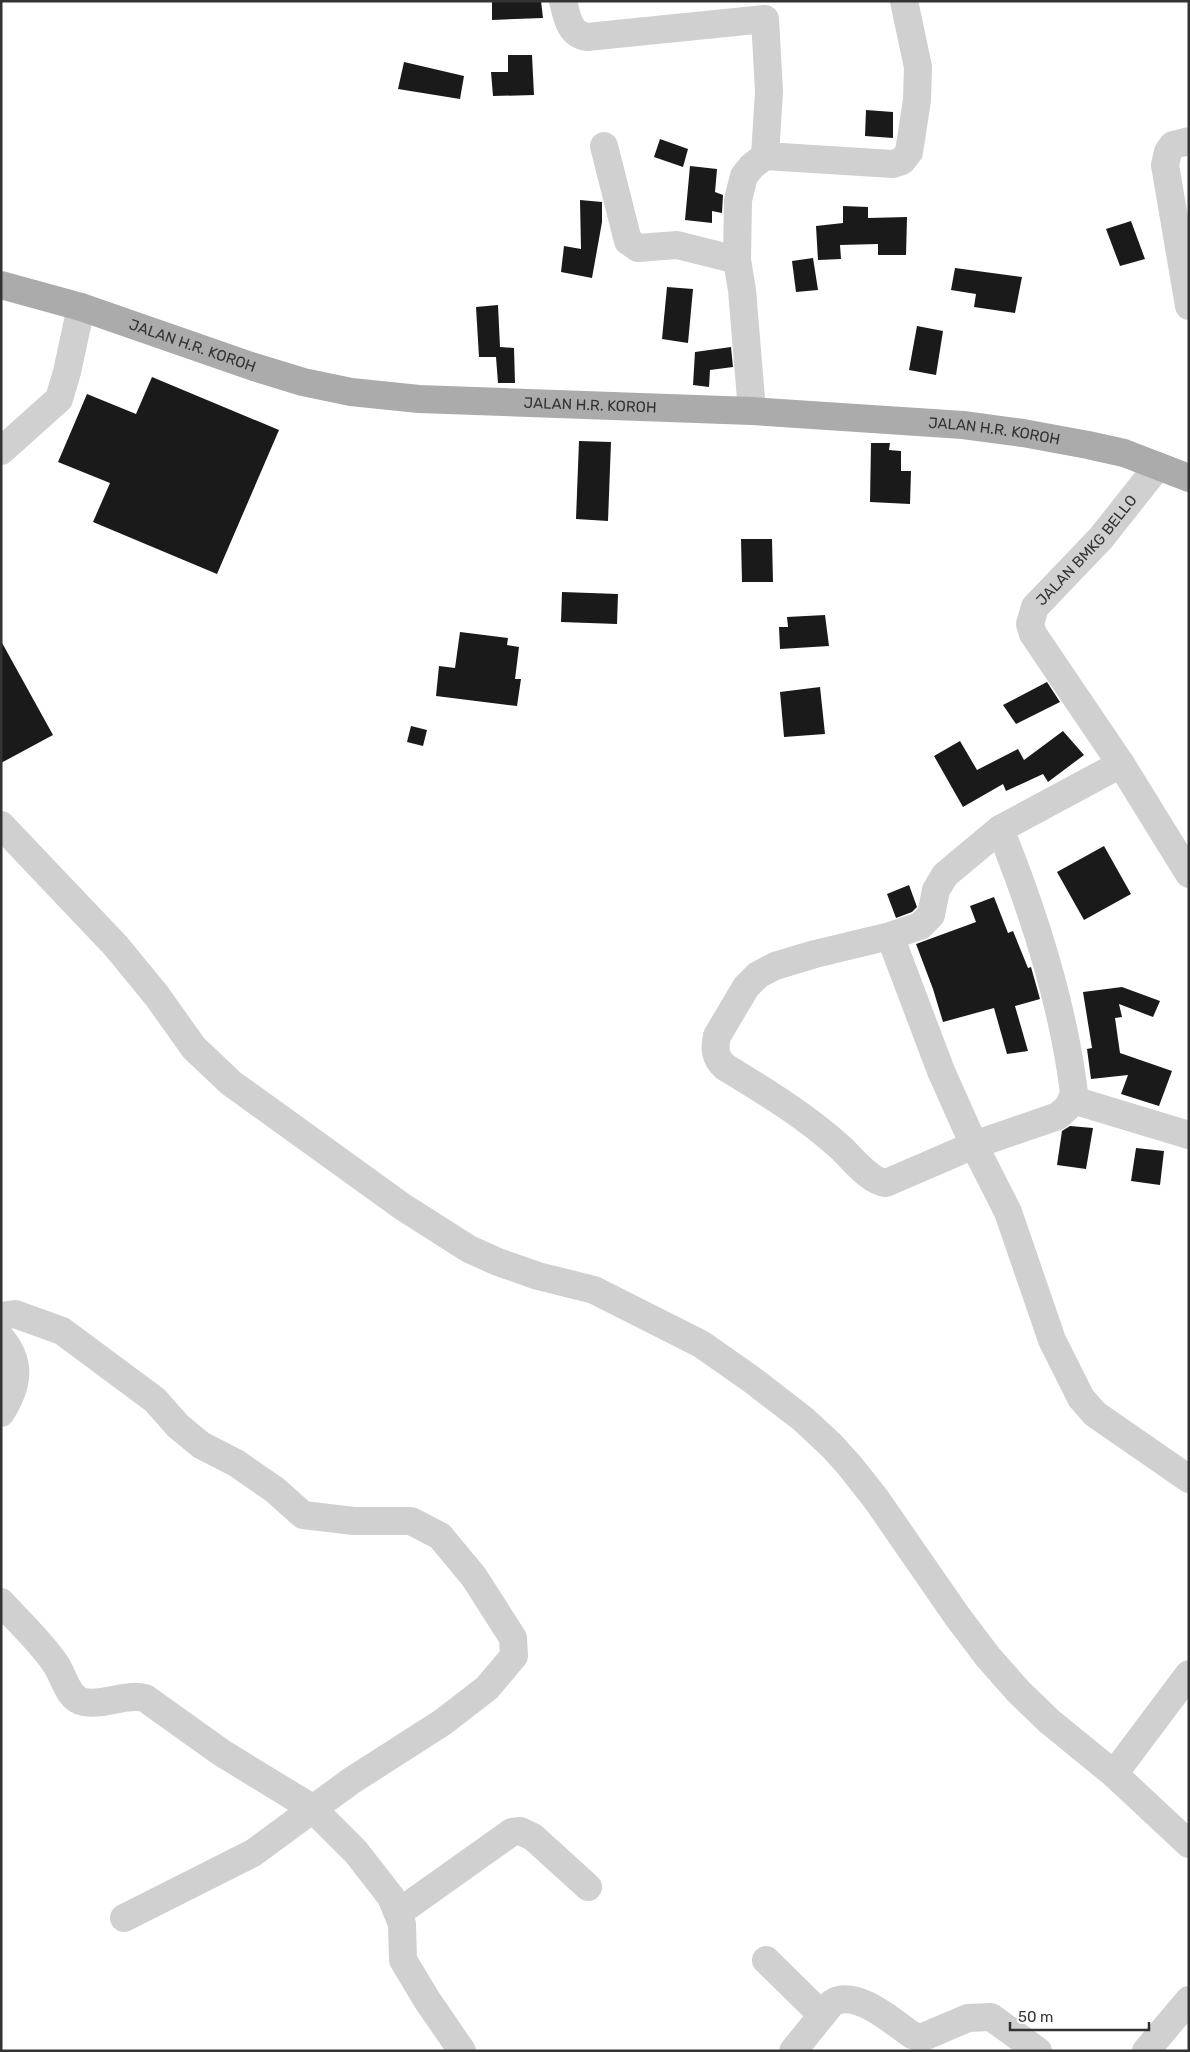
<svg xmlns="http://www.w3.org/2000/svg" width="1190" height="2052" viewBox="0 0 1190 2052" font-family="Rubik,sans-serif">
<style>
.building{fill:#1a1a1a}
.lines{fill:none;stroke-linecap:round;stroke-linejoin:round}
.minor{stroke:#d0d0d0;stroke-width:28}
.major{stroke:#ababab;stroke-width:28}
.labels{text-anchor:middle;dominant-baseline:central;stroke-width:5;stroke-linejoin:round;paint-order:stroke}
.street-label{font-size:15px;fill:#333;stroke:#fff}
</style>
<rect width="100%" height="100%" fill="#fff"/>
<g class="building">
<polygon points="492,1 541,1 543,18 492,20"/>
<polygon points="508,55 532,55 534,95 493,96 491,72 508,72"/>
<polygon points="404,62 464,76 460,99 398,89"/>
<polygon points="866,110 893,112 893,138 865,136"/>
<polygon points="660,139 688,149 683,167 654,157"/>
<polygon points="690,166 717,169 715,192 723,195 722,213 712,211 712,223 685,220"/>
<polygon points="580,200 602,202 602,222 592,278 561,272 564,246 581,249"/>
<polygon points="843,206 868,207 868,218 907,217 906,255 878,255 878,244 840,245 841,259 818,260 816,226 843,223"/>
<polygon points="1131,221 1145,259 1120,266 1106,229"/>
<polygon points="813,258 818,290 796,292 792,261"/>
<polygon points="955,268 1022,277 1015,313 974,307 976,294 951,290"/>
<polygon points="667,287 693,289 688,343 662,339"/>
<polygon points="498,305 500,347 514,348 515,383 498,383 496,357 479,357 476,307"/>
<polygon points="917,326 943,331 936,375 909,370"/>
<polygon points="731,347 733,367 710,370 709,387 693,385 695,352"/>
<polygon points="152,377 279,430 217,574 93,522 110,483 58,462 87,394 136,414"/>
<polygon points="579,441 611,442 608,521 576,519"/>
<polygon points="871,443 890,443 889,450 901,451 901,471 911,471 910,504 870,502"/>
<polygon points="741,539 772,539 773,582 742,582"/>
<polygon points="562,592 618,594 617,624 561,622"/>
<polygon points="825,615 829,646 780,649 779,627 788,627 787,617"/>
<polygon points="460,632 508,638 507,645 519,647 515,679 521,679 517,706 436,696 439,666 455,668"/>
<polygon points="1,641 53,735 1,763"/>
<polygon points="1047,682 1060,702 1016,724 1003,705"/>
<polygon points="820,687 825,734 784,737 780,692"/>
<polygon points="411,726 427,730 423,746 407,742"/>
<polygon points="1063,731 1084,755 1048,782 1043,774 1006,791 1003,784 963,807 934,756 960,741 977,770 1018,749 1024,760"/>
<polygon points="1104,846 1131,894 1084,920 1057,872"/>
<polygon points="909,885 917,907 912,912 896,918 887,894"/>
<polygon points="994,897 1008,933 1013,931 1028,968 1031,967 1040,999 1015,1006 1028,1051 1007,1054 994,1008 943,1022 933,989 916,944 976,922 970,906"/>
<polygon points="1122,987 1160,1001 1153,1017 1119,1004 1122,1017 1115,1018 1120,1053 1172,1071 1159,1106 1121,1094 1128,1075 1091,1079 1087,1049 1092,1048 1083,992"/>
<polygon points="1070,1126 1093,1128 1086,1169 1057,1165 1062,1131"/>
<polygon points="1136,1148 1164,1151 1160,1185 1131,1181"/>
</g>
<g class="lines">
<g class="minor">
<path d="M 563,1 C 567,17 569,34 587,37 L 765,19 L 769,91 L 765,156 L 893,164 L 902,161 L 909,152 L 917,100 L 918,67 L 904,1"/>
<polyline points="1189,141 1173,145 1168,152 1165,165 1189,306"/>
<polyline points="604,146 628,241 638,248 677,245 737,260"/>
<polyline points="752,411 742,290 737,260 738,200 744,176 752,166 765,156"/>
<polyline points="1,451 59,399 67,372 81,307"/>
<polyline points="1121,764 1189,874"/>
<polyline points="1,825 116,946 157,996 194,1048 231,1083 403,1207 469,1249 498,1262 538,1276 594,1290 701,1344 751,1379 803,1419 832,1446 850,1466 876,1499 957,1616 988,1657 1018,1691 1049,1721 1114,1774 1189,1844"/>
<path d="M 1000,829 C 1034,913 1063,1003 1074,1093 L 1069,1106 L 1058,1116 L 974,1145 L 1008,1212 L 1052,1340 L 1081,1398 L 1095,1414 L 1189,1479"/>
<path id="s1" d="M 890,936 L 941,1071 L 974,1145 L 886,1183 C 869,1181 853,1159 841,1148 C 806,1116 766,1092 725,1067 C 715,1058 714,1049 717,1036 L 746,987 L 758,975 L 775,966 L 815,954 L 890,936 L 920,926 L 931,915 L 936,890 L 945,875 L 1000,829 L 1121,764 L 1033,634 L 1030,624 L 1035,607 L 1101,538 L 1158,466"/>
<polyline points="1073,1100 1189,1135"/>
<polyline points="1,1316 15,1314 62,1331 155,1400 178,1426 201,1445 236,1463 275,1490 303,1515 354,1521 411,1521 440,1536 474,1577 513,1638 514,1656 487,1688 443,1722 351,1781 253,1853 124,1918"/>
<path d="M 1,1338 C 23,1364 17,1387 1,1413"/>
<path d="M 1,1602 C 19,1622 40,1641 55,1663 C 64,1675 67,1699 84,1702 C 105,1706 125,1693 145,1698 L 222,1753 L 312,1808 L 356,1852 L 391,1897 L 402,1924 L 403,1960 L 427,2000 L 462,2051"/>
<polyline points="1114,1774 1189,1674"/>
<polyline points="398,1913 512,1832 520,1831 533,1837 588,1887"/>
<polyline points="766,1960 822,2015"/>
<path d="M 793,2051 L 832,2003 C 856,1988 893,2022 912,2035 L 921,2038 L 968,2018 L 991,2017 L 1038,2051"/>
<polyline points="1146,2051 1189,2000"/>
</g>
<path class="major" id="s2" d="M 1,285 L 81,307 L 254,367 L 303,382 L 351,392 L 419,399 L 752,411 L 963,425 L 1023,433 L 1088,445 L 1124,453 L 1189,478"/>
</g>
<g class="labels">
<g class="street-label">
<text stroke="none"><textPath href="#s2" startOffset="201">JALAN H.R. KOROH</textPath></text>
<text stroke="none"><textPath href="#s2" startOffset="606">JALAN H.R. KOROH</textPath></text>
<text stroke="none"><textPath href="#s2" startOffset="1011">JALAN H.R. KOROH</textPath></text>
<text stroke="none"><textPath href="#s1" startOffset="1328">JALAN BMKG BELLO</textPath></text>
</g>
</g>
<rect width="1190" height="2052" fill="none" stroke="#333333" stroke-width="5"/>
<path d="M1010 2022v8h139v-8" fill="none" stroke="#333333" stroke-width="2.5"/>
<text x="1018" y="2022" font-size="15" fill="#333333" stroke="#ffffff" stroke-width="4" paint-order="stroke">50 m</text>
</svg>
